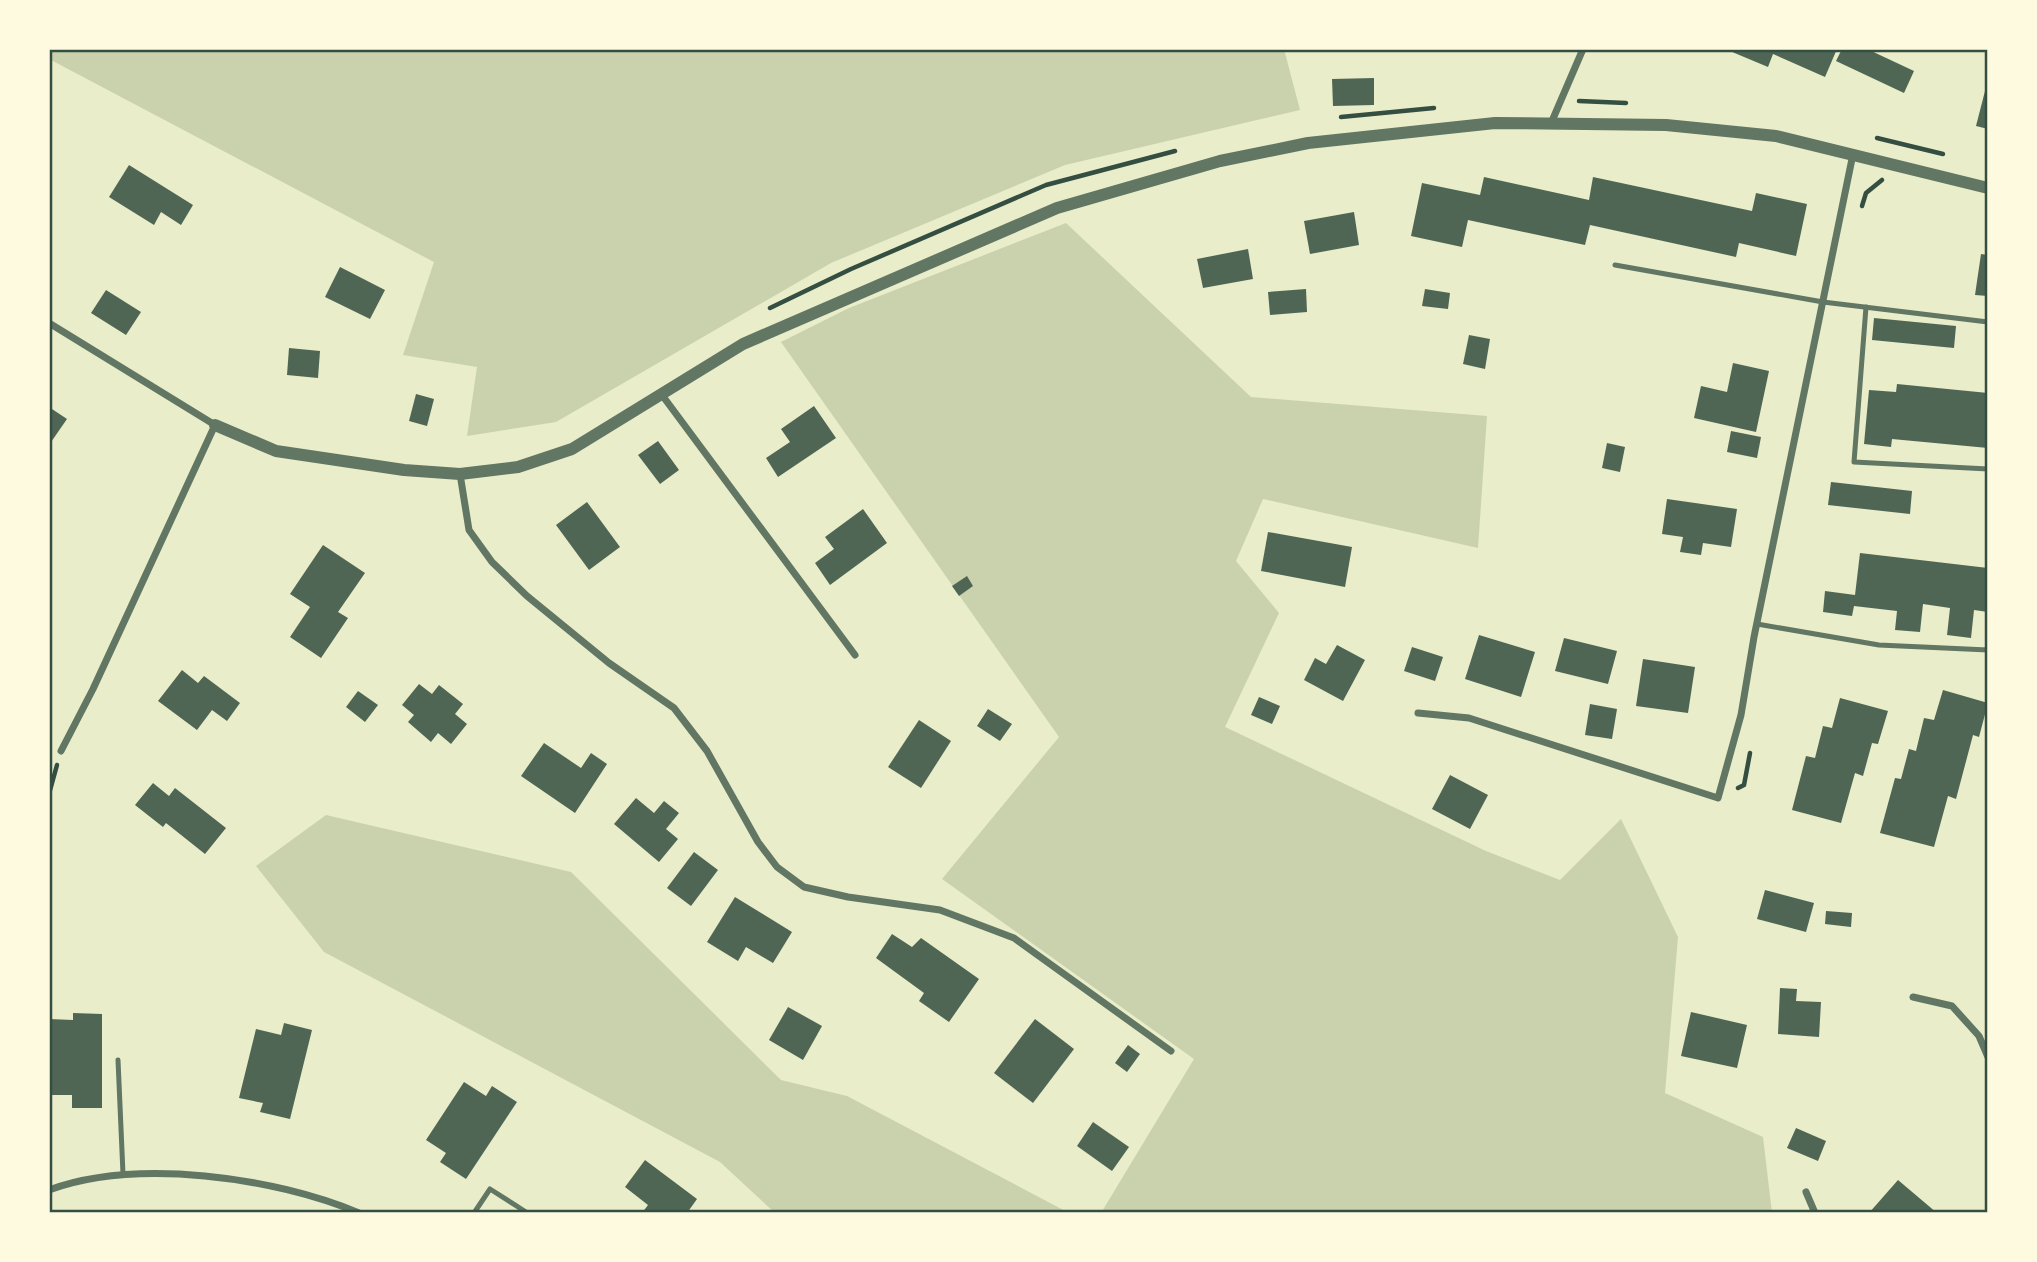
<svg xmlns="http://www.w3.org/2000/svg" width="2037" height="1262" viewBox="0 0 2037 1262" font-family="'Work Sans',sans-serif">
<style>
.green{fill:#cad2ad}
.building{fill:#4f6655}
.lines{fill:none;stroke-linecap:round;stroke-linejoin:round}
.path{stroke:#344e41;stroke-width:4.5}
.service{stroke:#617663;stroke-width:5}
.minor{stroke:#617663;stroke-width:7}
.tertiary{stroke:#617663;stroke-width:12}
.neatline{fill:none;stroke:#344e41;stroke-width:2.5}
</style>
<rect width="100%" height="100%" fill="#e9edc9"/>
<g class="green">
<polygon points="49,49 1284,49 1300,110 1065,165 831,263 556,422 467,436 477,367 403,355 434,262 49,59"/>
<polygon points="1066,223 1251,397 1487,416 1478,548 1263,499 1236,561 1279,613 1225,727 1486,851 1560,880 1621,819 1678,937 1665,1093 1763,1137 1772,1213 1101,1213 1194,1059 942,879 1059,737 781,342 849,308"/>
<polygon points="326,815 571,872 781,1080 847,1096 1069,1213 775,1213 720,1162 324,952 256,866"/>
</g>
<g class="building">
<polygon points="1725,49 1837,49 1825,77 1773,54 1768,67"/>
<polygon points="1842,49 1867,49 1914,71 1904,93 1836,61"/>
<polygon points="1374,78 1374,105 1333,106 1332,79"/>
<polygon points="1985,91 1988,92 1988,129 1976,126"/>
<polygon points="129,165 193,205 181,225 161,212 154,225 109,197"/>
<polygon points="1484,177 1589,200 1593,177 1752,211 1756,193 1807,204 1796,256 1739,243 1736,257 1590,225 1585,245 1468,220 1462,247 1411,236 1422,183 1480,195"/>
<polygon points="1354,212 1359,245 1310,254 1304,221"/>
<polygon points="1248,249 1253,279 1203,288 1197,259"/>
<polygon points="1981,254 1988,255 1988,296 1975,295"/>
<polygon points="340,267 385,290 370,319 325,297"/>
<polygon points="1306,289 1307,312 1270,315 1268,292"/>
<polygon points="1425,289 1450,293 1448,309 1422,306"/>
<polygon points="106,290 141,312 126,335 91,313"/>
<polygon points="1874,318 1956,326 1954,348 1872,340"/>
<polygon points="1469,335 1490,339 1485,369 1463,364"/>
<polygon points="289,348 320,351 318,378 287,375"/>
<polygon points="1733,363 1769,371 1756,432 1694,418 1701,386 1727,392"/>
<polygon points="1897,384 1988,393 1988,448 1892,439 1891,447 1864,444 1869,390 1896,392"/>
<polygon points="416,394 434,399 427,426 409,421"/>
<polygon points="814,406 836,438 778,477 766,458 790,442 781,429"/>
<polygon points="49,407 67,419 49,445"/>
<polygon points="1731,431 1761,437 1757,458 1727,452"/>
<polygon points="658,441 679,470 660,484 638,455"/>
<polygon points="1607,443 1625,447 1620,472 1602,468"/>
<polygon points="1831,482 1912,491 1910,514 1828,505"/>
<polygon points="1667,499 1737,509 1731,547 1703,543 1701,555 1680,552 1683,537 1662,534"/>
<polygon points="587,502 620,547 589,570 556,525"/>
<polygon points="863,509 887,543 830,585 815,563 834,549 825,537"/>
<polygon points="1268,532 1352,547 1345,587 1261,571"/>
<polygon points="323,545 365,573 338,612 348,618 321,658 290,637 310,607 290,594"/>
<polygon points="1860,553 1988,568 1988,612 1974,610 1971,638 1947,635 1950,608 1923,604 1920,632 1895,630 1897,611 1854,606 1852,616 1823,612 1825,591 1855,595"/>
<polygon points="967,576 973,586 959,596 952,586"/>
<polygon points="1479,635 1535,652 1521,697 1465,679"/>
<polygon points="1564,638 1617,651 1608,684 1555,671"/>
<polygon points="1337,645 1365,660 1343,701 1304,680 1315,658 1326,664"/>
<polygon points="1412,647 1443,657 1435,681 1404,671"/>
<polygon points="1643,659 1695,667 1688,713 1636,706"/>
<polygon points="182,670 198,683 204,676 240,703 227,721 212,710 197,730 158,701"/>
<polygon points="419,684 432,694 439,685 463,704 455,714 467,724 451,744 438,733 431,742 408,722 414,715 402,705"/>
<polygon points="1943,690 1988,703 1979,737 1973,735 1956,799 1948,796 1934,847 1880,833 1895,778 1901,779 1909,749 1916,751 1924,718 1934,720"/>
<polygon points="358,691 378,705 365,722 346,707"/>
<polygon points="1259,697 1280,706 1272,724 1251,715"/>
<polygon points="1840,698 1888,711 1878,744 1872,743 1863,776 1855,773 1841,823 1792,810 1806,756 1815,758 1823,726 1832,728"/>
<polygon points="1590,704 1617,709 1612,739 1585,735"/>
<polygon points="988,709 1012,724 1000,741 977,726"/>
<polygon points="919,720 951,741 921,788 888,767"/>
<polygon points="544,743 581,768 591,753 607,764 575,813 521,776"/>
<polygon points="1450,775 1488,795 1470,829 1432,809"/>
<polygon points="153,783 169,796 175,788 226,828 205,854 166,823 163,827 135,805"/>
<polygon points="636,798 654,813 664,801 679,813 666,829 678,839 659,862 614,824"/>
<polygon points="694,852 718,870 691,906 667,888"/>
<polygon points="1765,890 1814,903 1806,932 1757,919"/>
<polygon points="735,897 792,932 773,963 746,947 738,961 707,942"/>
<polygon points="1826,911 1852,913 1851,927 1825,924"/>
<polygon points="892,934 912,947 921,938 979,979 949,1022 919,1001 924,993 876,958"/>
<polygon points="1780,988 1797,989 1796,1001 1821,1002 1819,1037 1778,1034"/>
<polygon points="788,1007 822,1026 803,1060 769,1040"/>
<polygon points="1691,1012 1747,1025 1737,1068 1681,1056"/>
<polygon points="73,1013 102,1014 102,1108 72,1108 72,1095 49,1095 49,1019 73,1020"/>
<polygon points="1035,1019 1074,1049 1033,1103 994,1073"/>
<polygon points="284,1023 312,1030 290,1119 260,1112 263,1103 239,1098 256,1029 281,1035"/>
<polygon points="1128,1045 1140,1054 1127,1072 1115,1063"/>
<polygon points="464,1082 486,1096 492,1086 517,1102 466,1179 440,1162 446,1153 426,1140"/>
<polygon points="1093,1122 1129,1147 1112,1171 1077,1146"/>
<polygon points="1796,1128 1826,1141 1818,1161 1787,1148"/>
<polygon points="645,1160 697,1199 687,1213 642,1213 648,1205 625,1187"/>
<polygon points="1898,1180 1937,1213 1869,1213"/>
</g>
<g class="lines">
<g class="path">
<polyline points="1579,101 1626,103"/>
<polyline points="1341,117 1434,108"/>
<polyline points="1877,138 1943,154"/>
<polyline points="1862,206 1866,193 1882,180"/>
<polyline points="770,308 851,269 1046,185 1175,151"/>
<polyline points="1738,788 1744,785 1750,753"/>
<polyline points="49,794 57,765"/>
</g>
<g class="service">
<polyline points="1615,265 1823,302 1988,322"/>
<polyline points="1866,307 1854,462 1988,469"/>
<polyline points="1757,624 1879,645 1988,650"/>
<polyline points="118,1060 123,1174"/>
<polyline points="474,1213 490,1189 526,1212"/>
</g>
<g class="minor">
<polyline points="1552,121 1583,49"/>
<polyline points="49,323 215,425 93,689 61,751"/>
<polyline points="662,395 855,655"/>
<polyline points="460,474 469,530 492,562 527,596 609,663 674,708 707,751 758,842 777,867 804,887 848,897 940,910 1014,938 1171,1051"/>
<polyline points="1418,713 1469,718 1718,798 1741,715 1754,637 1853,154"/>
<polyline points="1913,997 1952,1006 1979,1036 1988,1057"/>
<path d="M 49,1190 C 136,1158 274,1177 359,1213"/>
<polyline points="1806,1192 1815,1213"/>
</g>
<polyline class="tertiary" points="215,425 276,451 404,470 460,474 518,467 572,449 743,344 1057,208 1220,161 1308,143 1495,123 1666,125 1776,136 1988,188"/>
</g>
<rect width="2037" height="1262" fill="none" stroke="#fefae0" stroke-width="102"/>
<rect x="51" y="51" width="1935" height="1160" class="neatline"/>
</svg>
